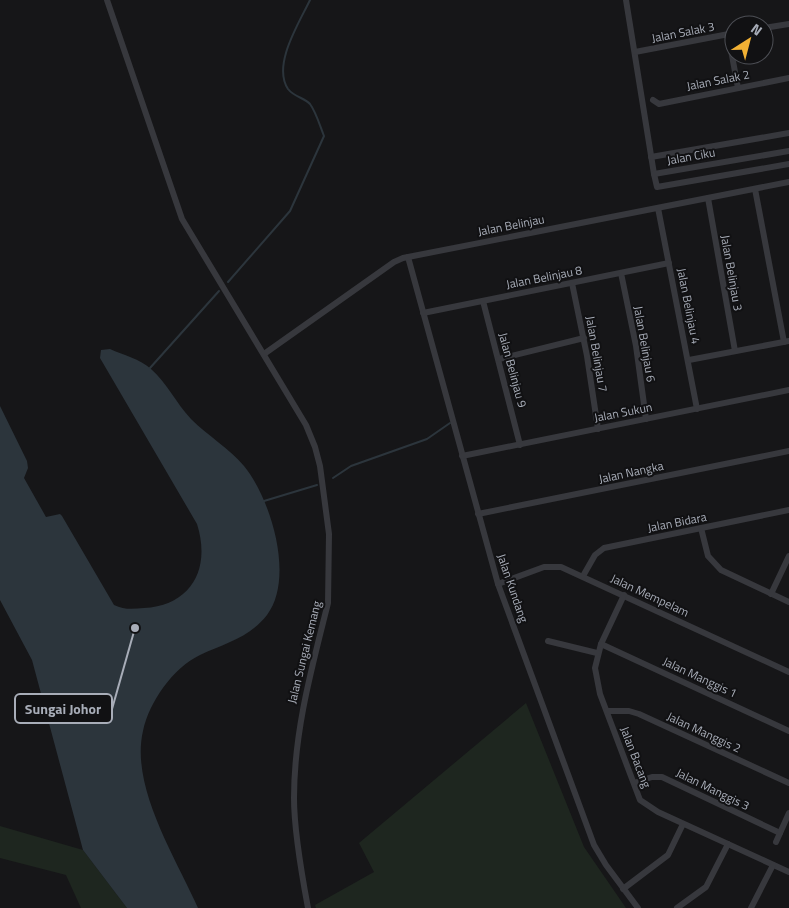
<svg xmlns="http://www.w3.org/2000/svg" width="789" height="908" viewBox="0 0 789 908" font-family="'Titillium Web',sans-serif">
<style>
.green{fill:#1e261f}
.water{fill:#2c353c}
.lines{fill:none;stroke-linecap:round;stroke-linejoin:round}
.stream{stroke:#2c353c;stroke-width:2}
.minor{stroke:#37383d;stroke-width:6}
.labels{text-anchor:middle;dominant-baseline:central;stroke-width:4;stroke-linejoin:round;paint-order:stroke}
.street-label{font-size:12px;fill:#a8adb8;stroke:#111113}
.leader{fill:none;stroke:#a8adb8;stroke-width:2}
.callout-dot{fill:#a8adb8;stroke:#111113;stroke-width:2}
.callout{fill:#111113;stroke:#a8adb8;stroke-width:2}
.callout-label{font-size:14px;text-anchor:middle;font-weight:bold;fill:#a8adb8}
</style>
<rect width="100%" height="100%" fill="#161618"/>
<g class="green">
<polygon points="526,703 584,847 626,908 316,908 315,905 374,872 359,843"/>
<polygon points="0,826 83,850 127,908 81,908 66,875 0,858"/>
</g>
<path class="water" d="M 110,349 C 123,355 140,359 151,369 C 167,383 176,403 191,419 C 208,436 229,448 244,466 C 271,499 295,578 267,615 C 249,638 225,643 200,655 C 173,668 149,702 143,731 C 130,787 176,858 198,908 L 127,908 L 83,850 L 32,660 L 0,600 L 0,406 L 27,461 L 28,468 L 24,478 L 46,517 L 60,514 L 62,516 L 114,605 C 124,610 133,609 144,608 C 192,605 211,568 197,524 L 100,358 L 101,350 Z"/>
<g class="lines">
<g class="stream">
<path d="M 228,282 L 290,211 L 324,136 C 320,126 316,112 310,104 C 305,98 294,97 288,89 C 272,65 299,23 310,0"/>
<polyline points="150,368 219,291"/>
<polyline points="333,478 351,466 427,439 450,423"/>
<polyline points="264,501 317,485"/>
</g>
<g class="minor">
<path d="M 107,0 L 182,219 L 306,425 L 315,447 L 320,466 L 329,534 L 328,603 C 312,667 294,731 294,798 C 294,829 302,876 308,908"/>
<polyline points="626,0 654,174"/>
<polyline points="764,28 789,24"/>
<polyline points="728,34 738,88"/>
<polyline points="635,52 734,33"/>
<polyline points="653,100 659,104 789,78"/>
<polyline points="789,151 654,174 657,187 789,164"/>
<polyline points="651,157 789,133"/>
<polyline points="755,189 784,342"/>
<polyline points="708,198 735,351"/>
<polyline points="658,208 697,409"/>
<polyline points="408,257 498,584 594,845 606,865 638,908"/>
<polyline points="621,273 636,346 646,419"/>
<polyline points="572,283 587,356 598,429"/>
<polyline points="483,301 520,445"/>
<polyline points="423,313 669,263"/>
<polyline points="264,354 394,262 403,258 789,182"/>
<polyline points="499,359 584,338"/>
<polyline points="689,360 789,341"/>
<polyline points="462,456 789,390"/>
<polyline points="478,514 789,451"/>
<polyline points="701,528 708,556 721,570 789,602"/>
<polyline points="583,576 595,555 604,548 789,510"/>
<polyline points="498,584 544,567 561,567 789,672"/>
<polyline points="771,594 789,556"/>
<polyline points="624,595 601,644 595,668 600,694 640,800 658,812 789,872"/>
<polyline points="548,641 597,653"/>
<polyline points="601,644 789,731"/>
<polyline points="607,711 629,711 639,714 789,783"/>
<polyline points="634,783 652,777 662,777 780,833"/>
<polyline points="776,842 789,813"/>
<polyline points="623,889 668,855 683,824"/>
<polyline points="677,908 706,887 728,844"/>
<polyline points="751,908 773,865"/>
</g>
</g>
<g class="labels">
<g class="street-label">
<text transform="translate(683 32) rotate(-11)">Jalan Salak 3</text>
<text transform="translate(718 80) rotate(-11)">Jalan Salak 2</text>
<text transform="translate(691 156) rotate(-10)">Jalan Ciku</text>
<text transform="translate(511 225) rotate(-11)">Jalan Belinjau</text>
<text transform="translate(732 273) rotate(80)">Jalan Belinjau 3</text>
<text transform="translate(544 277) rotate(-11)">Jalan Belinjau 8</text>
<text transform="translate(689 306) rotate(79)">Jalan Belinjau 4</text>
<text transform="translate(645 344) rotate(80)">Jalan Belinjau 6</text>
<text transform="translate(597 354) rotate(80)">Jalan Belinjau 7</text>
<text transform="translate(513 370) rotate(75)">Jalan Belinjau 9</text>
<text transform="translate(623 412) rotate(-11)">Jalan Sukun</text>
<text transform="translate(631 472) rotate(-12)">Jalan Nangka</text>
<text transform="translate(677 522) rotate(-11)">Jalan Bidara</text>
<text transform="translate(513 588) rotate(71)">Jalan Kundang</text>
<text transform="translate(650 595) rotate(25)">Jalan Mempelam</text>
<text transform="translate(304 652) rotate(-76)">Jalan Sungai Kemang</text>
<text transform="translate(700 677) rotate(25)">Jalan Manggis 1</text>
<text transform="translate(704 732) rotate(25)">Jalan Manggis 2</text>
<text transform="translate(636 757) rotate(69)">Jalan Bacang</text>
<text transform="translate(713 789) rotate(26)">Jalan Manggis 3</text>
</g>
</g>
<path class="leader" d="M135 628L112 709"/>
<circle class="callout-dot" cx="135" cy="628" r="5"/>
<rect class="callout" x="15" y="694" width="97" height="29" rx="5"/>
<g class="callout-label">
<text x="63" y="714">Sungai Johor</text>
</g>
<g transform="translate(749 40) rotate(36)"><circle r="24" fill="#111113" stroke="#4d4f55"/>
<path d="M0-4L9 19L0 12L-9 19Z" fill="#f2b134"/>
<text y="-8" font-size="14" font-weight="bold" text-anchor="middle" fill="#a8adb8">N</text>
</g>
</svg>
